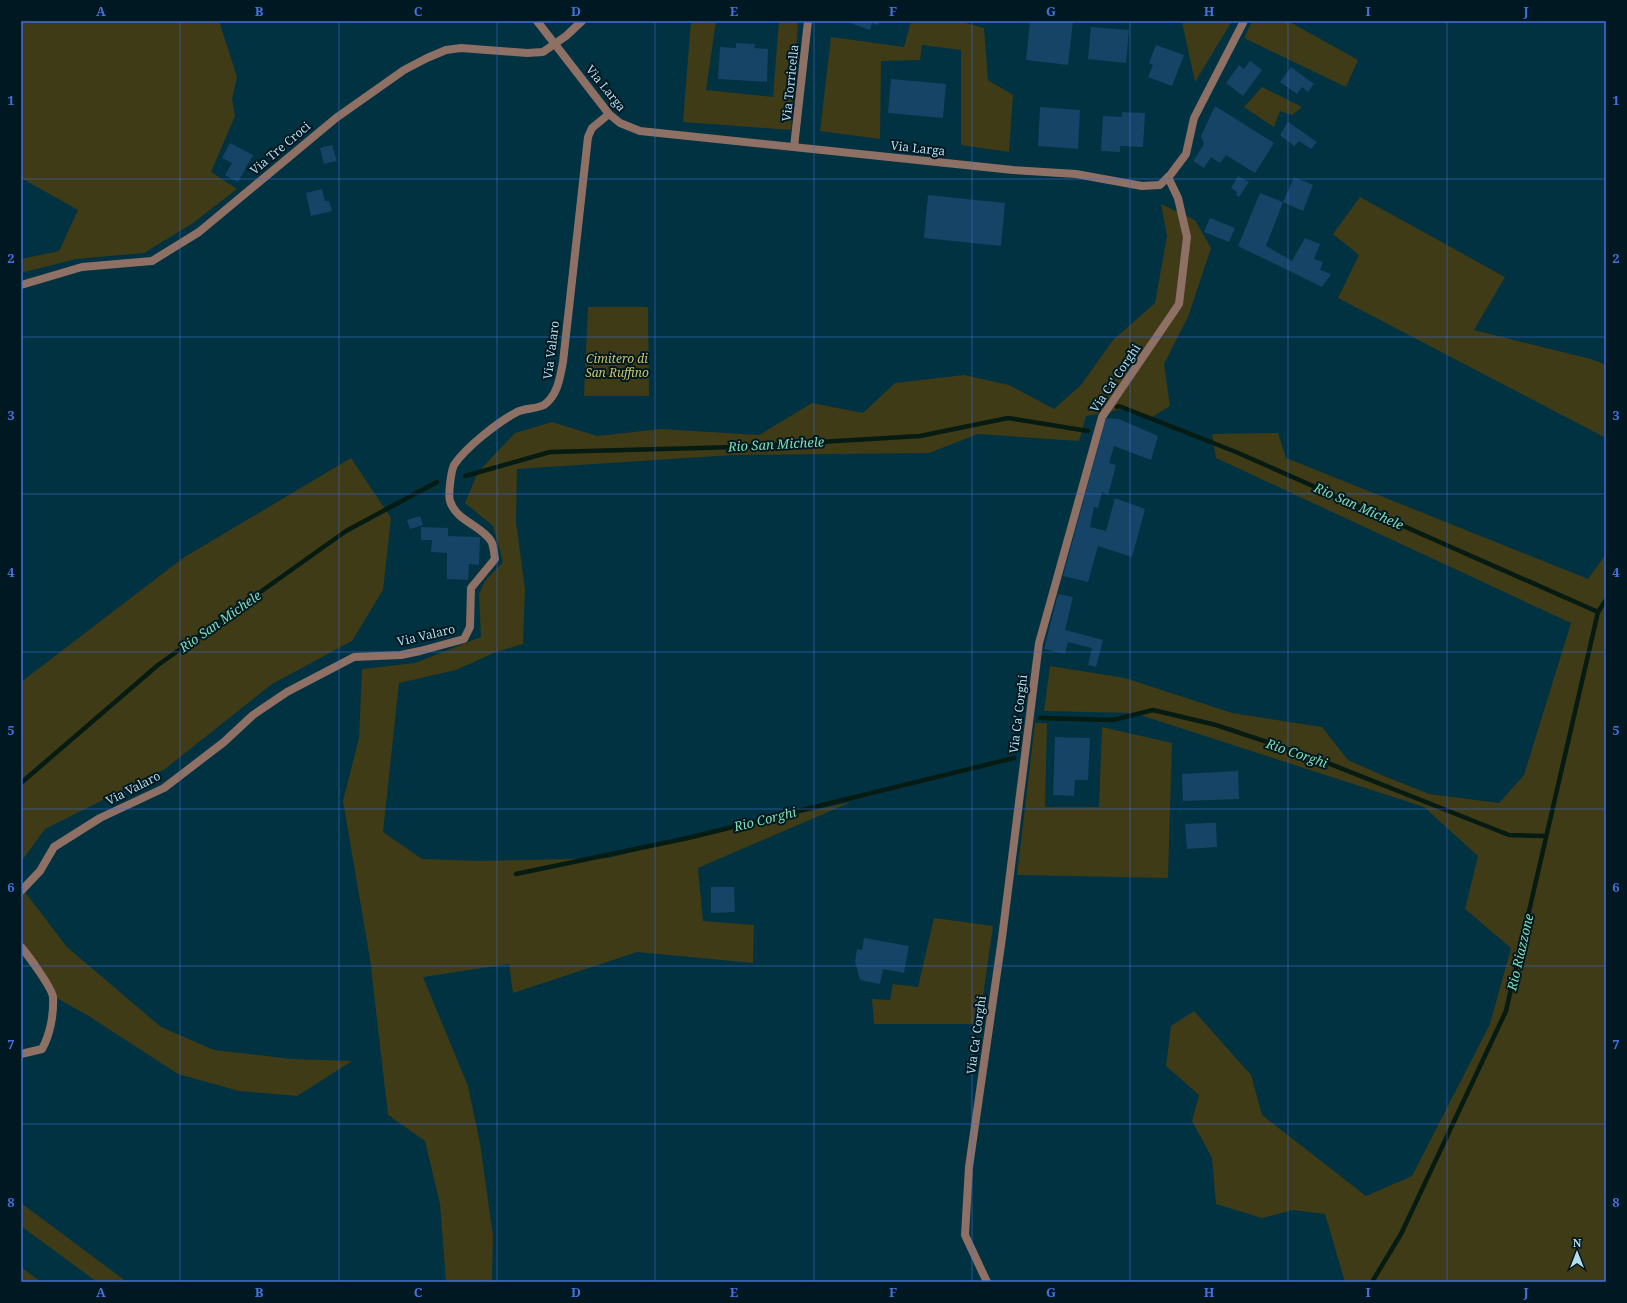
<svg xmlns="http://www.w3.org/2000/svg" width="1627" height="1303" viewBox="0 0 1627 1303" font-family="'Noto Serif',serif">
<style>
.green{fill:#3f3b16}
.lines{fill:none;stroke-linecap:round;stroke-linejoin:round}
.stream{stroke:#061b12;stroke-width:4.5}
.building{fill:#154466}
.street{stroke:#8f7064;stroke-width:8}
.grid{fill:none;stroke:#4372dd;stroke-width:1;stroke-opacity:0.55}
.labels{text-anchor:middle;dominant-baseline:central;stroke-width:4;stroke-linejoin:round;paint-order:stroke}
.street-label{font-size:12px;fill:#b4dded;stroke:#001821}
.park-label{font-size:12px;font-style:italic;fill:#cbc267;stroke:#001821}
.water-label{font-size:13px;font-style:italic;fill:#7ce0b4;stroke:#001821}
.neatline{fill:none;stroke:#4372dd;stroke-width:1.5}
.grid-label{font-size:13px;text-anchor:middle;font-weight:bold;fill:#4372dd}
</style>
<rect width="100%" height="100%" fill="#003241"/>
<g class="green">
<polygon points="21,21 219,21 237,77 232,99 235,116 211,172 237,189 193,223 144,253 76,259 21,273 21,259 59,251 78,210 21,178"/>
<polygon points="691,21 716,21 706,90 773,97 779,21 798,21 791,130 683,122"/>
<polygon points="911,21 959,21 984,28 988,80 1013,95 1009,152 961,145 961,50 922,45 920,60 881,61 880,139 820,131 831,37 904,47"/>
<polygon points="1183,21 1232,21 1195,82 1182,22"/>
<polygon points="1252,21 1288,21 1358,60 1346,87 1244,38"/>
<polygon points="1262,87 1302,107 1292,115 1280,111 1274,127 1244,107"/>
<polygon points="1360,197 1505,277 1474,330 1591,359 1606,365 1606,438 1338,298 1359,255 1333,234"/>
<polygon points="1161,204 1195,220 1211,248 1188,317 1164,364 1170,406 1149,419 1123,409 1086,416 1079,441 978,434 929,453 733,455 517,469 516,522 525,589 523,644 496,652 456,670 399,683 383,832 422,859 482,861 608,858 727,829 851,802 698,868 703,921 754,925 753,963 637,952 513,993 509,964 423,977 468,1086 480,1143 493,1236 492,1282 446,1282 440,1204 425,1141 388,1115 370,959 343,801 359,738 362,669 415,663 481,637 479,594 485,581 503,562 493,526 465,503 478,472 515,433 552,422 597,436 661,429 759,435 812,403 863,413 895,383 964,375 1009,385 1054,409 1081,385 1113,340 1155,303 1167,236"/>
<polygon points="588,307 648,307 649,396 584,396"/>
<polygon points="1278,433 1286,458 1588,579 1606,554 1606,1282 1345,1282 1325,1214 1293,1210 1262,1218 1216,1204 1212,1158 1192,1121 1199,1095 1166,1066 1171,1026 1194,1011 1251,1075 1262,1115 1366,1196 1412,1176 1490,1024 1511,948 1465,909 1478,856 1424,807 1134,713 1044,711 1050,666 1125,678 1232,713 1322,727 1348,760 1384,776 1429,794 1499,803 1524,775 1571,623 1216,458 1212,434"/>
<polygon points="351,458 391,518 383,590 352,641 272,684 165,769 45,829 21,862 21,682 183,558"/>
<polygon points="1035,723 1047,723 1045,807 1099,807 1102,727 1172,743 1168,878 1017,875"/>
<polygon points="21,887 67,947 161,1027 214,1050 292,1059 352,1061 297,1096 239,1091 178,1074 87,1015 53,996 21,947"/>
<polygon points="934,918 993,926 979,1024 874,1024 872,999 890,1000 893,984 918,987"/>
<polygon points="21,1203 127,1282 97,1282 21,1226"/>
<polygon points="21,1267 41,1282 21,1282"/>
</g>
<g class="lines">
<g class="stream">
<polyline points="1117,407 1119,406 1236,452 1598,612"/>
<polyline points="465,476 550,452 737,447 920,436 1008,418 1088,431"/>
<polyline points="1040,718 1113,720 1153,710 1216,725 1315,758 1509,835 1546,836"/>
<polyline points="21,783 158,665 346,531 437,482"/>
<polyline points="516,874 688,838 1014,758"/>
<polyline points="1372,1282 1401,1234 1506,1011 1598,612 1606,600"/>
</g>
</g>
<g class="building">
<polygon points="845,21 879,21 878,25 872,23 870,30"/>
<polygon points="1030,21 1073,21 1068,65 1026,60"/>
<polygon points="1091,27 1129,30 1126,63 1088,59"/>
<polygon points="736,43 755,44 754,48 768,49 767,82 718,79 720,47 736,48"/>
<polygon points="1156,45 1184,55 1172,86 1148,77 1153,65 1149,63"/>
<polygon points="1250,61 1262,70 1243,96 1226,83 1239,65 1244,69"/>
<polygon points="1291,67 1314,84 1308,92 1302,87 1297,94 1280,82"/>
<polygon points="891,79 946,84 943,118 888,113"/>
<polygon points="1215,106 1274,143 1255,173 1226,155 1220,163 1211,157 1204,168 1193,161 1204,144 1201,136"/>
<polygon points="1040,107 1080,110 1078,149 1038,146"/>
<polygon points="1122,112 1145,113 1143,147 1120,146 1120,152 1101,151 1103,116 1122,117"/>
<polygon points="1288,122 1317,142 1311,149 1299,141 1294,146 1280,135"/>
<polygon points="230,143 253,155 238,182 225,175 232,163 222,158"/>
<polygon points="332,145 337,161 324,164 320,148"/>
<polygon points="1238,176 1249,182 1239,197 1236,195 1237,192 1231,188"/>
<polygon points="1294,177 1313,185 1303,211 1283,202"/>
<polygon points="322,189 325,201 329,201 332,211 311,216 306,193"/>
<polygon points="1260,193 1283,202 1266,246 1292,261 1305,238 1320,244 1314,259 1323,262 1320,270 1331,274 1322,287 1238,246"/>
<polygon points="928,195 1005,203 1001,246 924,238"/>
<polygon points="1210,218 1235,228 1229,242 1204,232"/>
<polygon points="1106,418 1119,419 1158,436 1151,460 1114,446 1109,463 1116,465 1108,495 1102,492 1098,508 1094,507 1090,527 1106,531 1115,498 1145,509 1132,557 1098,546 1088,582 1063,576"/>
<polygon points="420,516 423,525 410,529 407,520"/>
<polygon points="421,527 448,528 448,536 480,537 479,565 469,564 468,580 447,579 447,553 431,552 432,540 421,540"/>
<polygon points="1058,594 1073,597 1065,630 1103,640 1096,667 1088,665 1092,648 1068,642 1065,654 1044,649"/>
<polygon points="1055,737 1090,738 1088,780 1075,780 1074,796 1053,795"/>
<polygon points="1238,771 1239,799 1183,801 1182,774"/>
<polygon points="1208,823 1216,823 1217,847 1187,849 1185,824"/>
<polygon points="711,887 734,887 735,912 711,913"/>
<polygon points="864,938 909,946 904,973 883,969 880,984 860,980 855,961 857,949 862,950"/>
</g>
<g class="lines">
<g class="street">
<polyline points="537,21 609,114 620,123 640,131 1013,170 1076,174 1142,186 1160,185 1171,174 1186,154 1194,118 1244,21"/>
<polyline points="794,147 808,21"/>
<polyline points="21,285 82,267 152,261 199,232 336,118 404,70 427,58 446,50 461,48 527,53 543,52 566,36 582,21"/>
<path d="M 21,891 L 40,871 L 54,847 L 100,818 L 164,788 L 224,742 L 253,715 L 287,692 L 354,657 L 401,655 L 420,651 L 464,639 L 470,627 L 471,588 L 495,559 C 494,554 494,546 491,541 C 481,525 456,521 450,501 C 448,495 451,471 454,465 C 466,447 498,422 517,412 C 525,408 536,409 544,405 C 558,395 560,377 563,362 L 588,137 L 592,128 L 609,114"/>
<path d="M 21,947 C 28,955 52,988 53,997 C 54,1014 50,1035 42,1049 L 21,1054"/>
<polyline points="987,1282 965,1235 969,1167 1002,938 1039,643 1102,417 1179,304 1187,237 1178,198 1168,177"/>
</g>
</g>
<path class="grid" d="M 180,21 L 180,1282M 339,21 L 339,1282M 497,21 L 497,1282M 655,21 L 655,1282M 814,21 L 814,1282M 972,21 L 972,1282M 1130,21 L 1130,1282M 1288,21 L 1288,1282M 1447,21 L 1447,1282M 21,179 L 1606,179M 21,337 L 1606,337M 21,494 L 1606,494M 21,652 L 1606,652M 21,809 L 1606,809M 21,966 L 1606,966M 21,1124 L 1606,1124"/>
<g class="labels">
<g class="street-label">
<text transform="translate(790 83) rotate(-84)">Via Torricella</text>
<text transform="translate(606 88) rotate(51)">Via Larga</text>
<text transform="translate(280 148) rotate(-40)">Via Tre Croci</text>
<text transform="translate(918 148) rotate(6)">Via Larga</text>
<text transform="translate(551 350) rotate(-83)">Via Valaro</text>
<text transform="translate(1115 378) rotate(-56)">Via Ca' Corghi</text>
<text transform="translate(426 635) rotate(-13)">Via Valaro</text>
<text transform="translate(1018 714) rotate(-83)">Via Ca' Corghi</text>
<text transform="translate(133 788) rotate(-27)">Via Valaro</text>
<text transform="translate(976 1035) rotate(-82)">Via Ca' Corghi</text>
</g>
<g class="park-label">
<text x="617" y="358">Cimitero di<tspan x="617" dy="14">San Ruffino</tspan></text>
</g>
<g class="water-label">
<text transform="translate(776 444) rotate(-3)">Rio San Michele</text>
<text transform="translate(1359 506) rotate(24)">Rio San Michele</text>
<text transform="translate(220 621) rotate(-35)">Rio San Michele</text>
<text transform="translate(1297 753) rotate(19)">Rio Corghi</text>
<text transform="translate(765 819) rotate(-14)">Rio Corghi</text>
<text transform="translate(1520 952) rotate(-77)">Rio Riazzone</text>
</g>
</g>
<rect width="1627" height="1303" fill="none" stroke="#001821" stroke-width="44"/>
<g transform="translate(1577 1253)" stroke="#001821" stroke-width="3" paint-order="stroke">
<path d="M0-3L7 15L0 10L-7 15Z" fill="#b4dded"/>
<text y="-6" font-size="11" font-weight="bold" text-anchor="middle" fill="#b4dded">N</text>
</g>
<rect x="22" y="22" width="1583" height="1259" class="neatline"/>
<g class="grid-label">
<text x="101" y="16">A</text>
<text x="259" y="16">B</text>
<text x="418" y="16">C</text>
<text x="576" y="16">D</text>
<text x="734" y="16">E</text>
<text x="893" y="16">F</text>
<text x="1051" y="16">G</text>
<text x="1209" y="16">H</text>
<text x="1368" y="16">I</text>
<text x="1526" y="16">J</text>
<text x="11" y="105">1</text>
<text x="1616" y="105">1</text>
<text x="11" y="263">2</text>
<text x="1616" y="263">2</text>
<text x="11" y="420">3</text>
<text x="1616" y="420">3</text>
<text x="11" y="577">4</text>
<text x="1616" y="577">4</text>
<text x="11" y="735">5</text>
<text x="1616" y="735">5</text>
<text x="11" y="892">6</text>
<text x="1616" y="892">6</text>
<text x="11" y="1049">7</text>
<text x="1616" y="1049">7</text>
<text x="11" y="1207">8</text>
<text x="1616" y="1207">8</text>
<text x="101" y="1297">A</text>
<text x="259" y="1297">B</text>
<text x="418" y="1297">C</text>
<text x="576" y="1297">D</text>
<text x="734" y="1297">E</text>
<text x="893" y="1297">F</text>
<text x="1051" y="1297">G</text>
<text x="1209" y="1297">H</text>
<text x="1368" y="1297">I</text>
<text x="1526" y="1297">J</text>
</g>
</svg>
